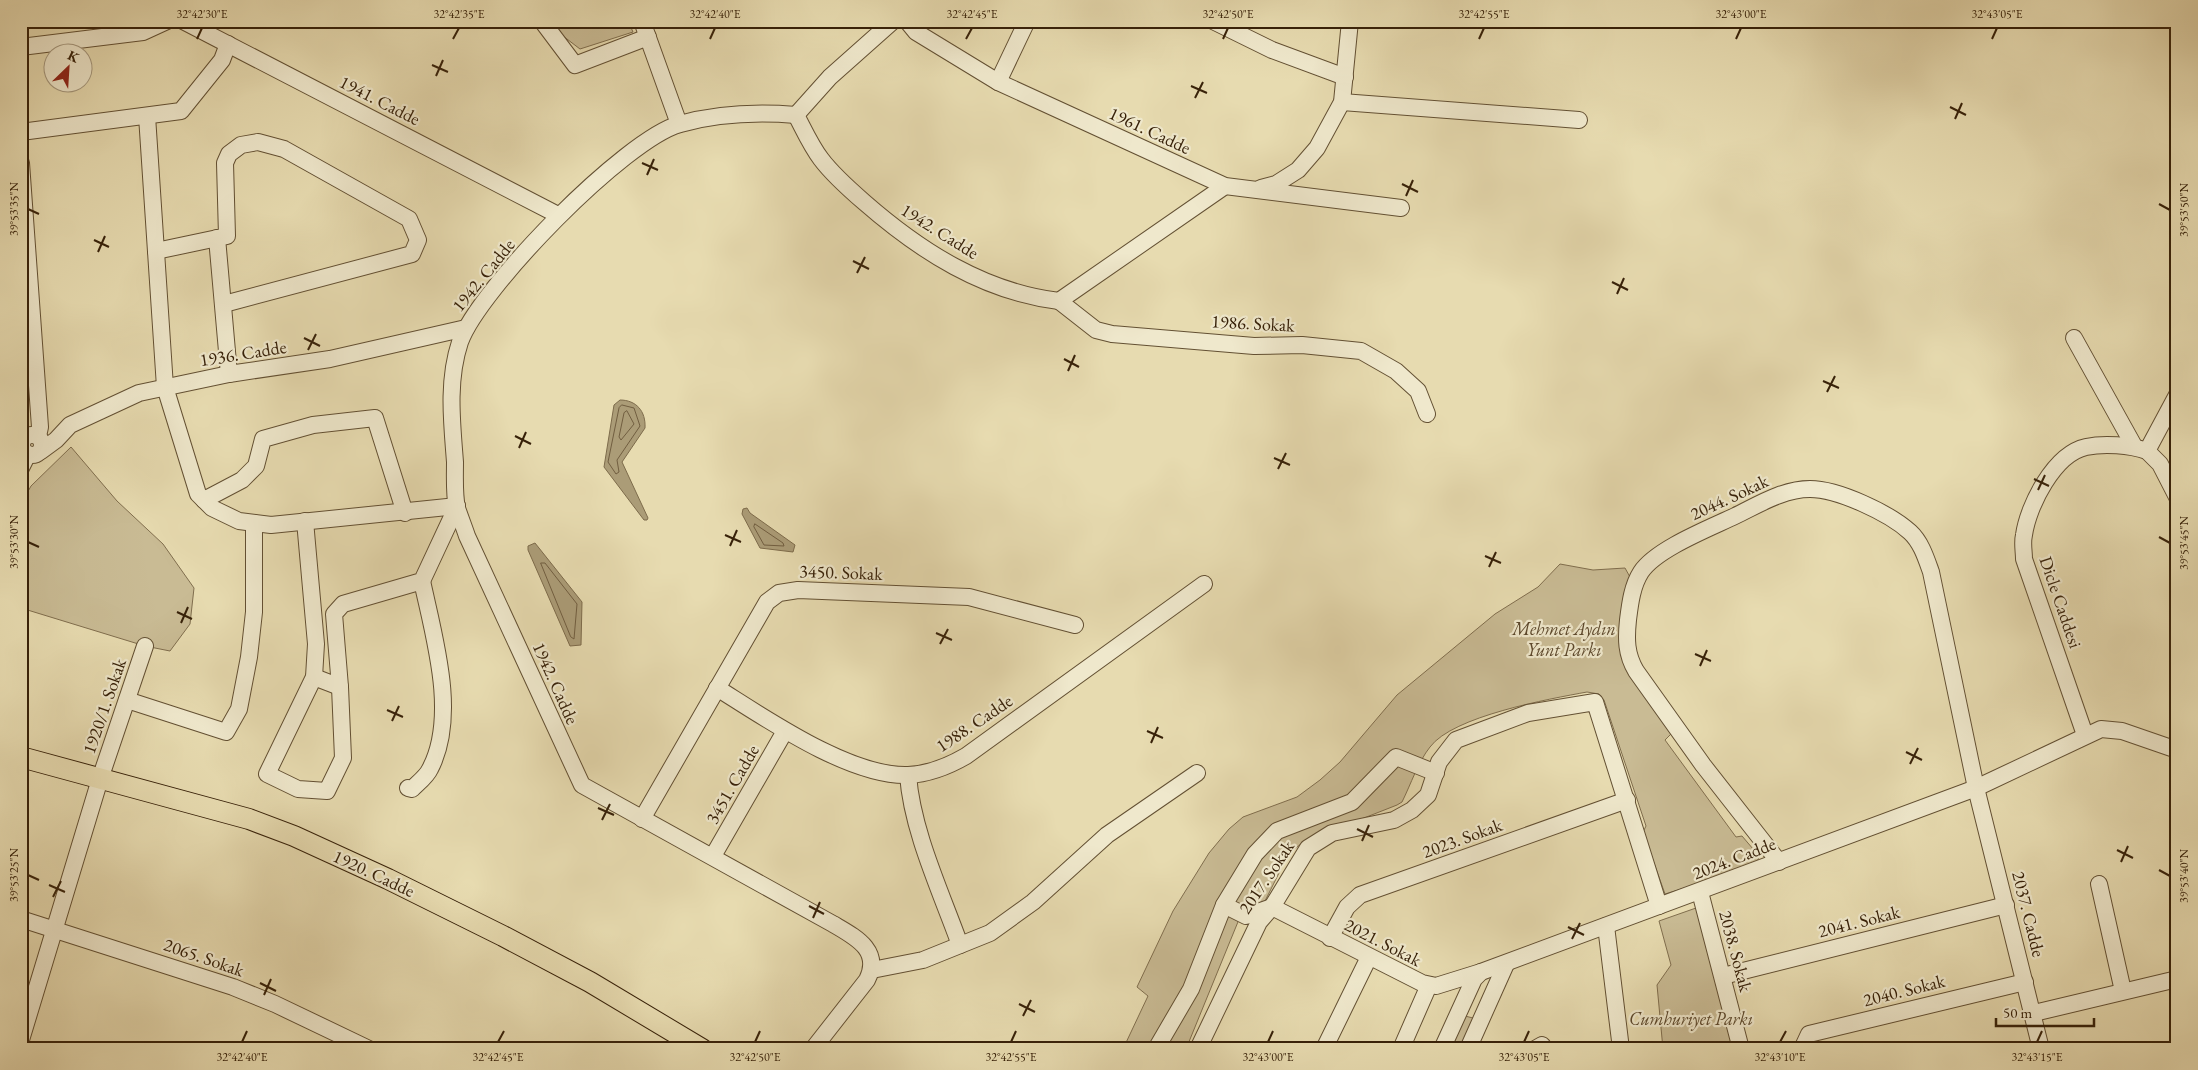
<svg xmlns="http://www.w3.org/2000/svg" width="2198" height="1070" viewBox="0 0 2198 1070" font-family="'EB Garamond',serif">
<style>
.green{fill:#c9bb94;stroke:#806e4e}
.water{fill:#ab9c77;stroke:#7d6b4b}
.lines{fill:none;stroke-linecap:round;stroke-linejoin:round}
.shore{stroke:#715e40;stroke-width:1}
.minor-casing{stroke:#635033;stroke-width:18}
.major-casing{stroke:#372109;stroke-width:22}
.minor{stroke:#efe8cc;stroke-width:16}
.major{stroke:#e7dbb0;stroke-width:20}
.ticks{fill:none;stroke:#372109;stroke-width:2}
.labels{text-anchor:middle;dominant-baseline:central;stroke-width:4.5;stroke-linejoin:round;paint-order:stroke}
.street-label{font-size:18px;fill:#372109;stroke:#efe8cc}
.park-label{font-size:18px;font-style:italic;fill:#5c482c;stroke:#efe8cc}
.neatline{fill:none;stroke:#372109;stroke-width:2}
.ticks-label{font-size:12px;text-anchor:middle;fill:#372109}
</style>
<rect width="100%" height="100%" fill="#e7dbb0"/>
<filter id="stains"><feTurbulence type="fractalNoise" baseFrequency=".004" numOctaves="4"/><feColorMatrix values="0 0 0 0 .2 0 0 0 0 .09 0 0 0 0 .02 0 0 0 .5 -.17"/></filter>
<radialGradient id="worn" r=".72"><stop offset=".6" stop-color="#630" stop-opacity="0"/><stop offset="1" stop-color="#630" stop-opacity=".3"/></radialGradient>
<g class="green">
<polygon points="552,21 628,21 633,32 580,49 563,36"/>
<polygon points="71,447 117,501 163,544 194,588 190,624 170,651 145,646 21,608 21,504 31,486"/>
<path d="M 1560,564 L 1593,570 L 1625,568 L 1630,577 L 1629,673 L 1671,734 L 1665,740 L 1736,837 L 1742,836 L 1759,856 L 1756,866 L 1665,894 L 1643,832 L 1646,826 L 1604,700 L 1599,694 L 1587,692 C 1549,699 1453,716 1430,747 C 1418,762 1411,784 1402,802 L 1397,805 L 1303,842 L 1288,855 L 1264,903 L 1242,912 L 1186,1049 L 1123,1049 L 1148,996 L 1137,987 L 1173,911 L 1209,853 L 1229,829 L 1243,817 L 1297,797 L 1320,780 L 1340,762 L 1397,695 L 1495,614 L 1538,587 Z"/>
<polygon points="1696,908 1733,1049 1663,1049 1657,985 1671,965 1659,921"/>
<polygon points="1465,1016 1473,1018 1461,1049 1449,1049"/>
</g>
<g class="water">
<path d="M 620,400 C 636,400 646,411 645,428 L 622,462 L 648,518 L 647,520 L 644,520 L 604,467 L 614,405 Z"/>
<polygon points="747,508 750,513 795,545 793,552 760,548 742,514 743,509"/>
<polygon points="535,543 582,602 581,645 570,646 528,550 528,546"/>
</g>
<g class="lines">
<g class="shore">
<polygon points="622,405 634,408 640,426 617,460 619,472 616,474 608,462 619,408"/>
<polygon points="627,411 634,424 621,440 619,437 624,413"/>
<polygon points="755,524 783,543 784,546 764,545 754,527"/>
<polygon points="541,563 545,563 577,604 574,639 571,637"/>
</g>
<g class="minor-casing">
<g id="minor">
<polyline points="183,21 558,215"/>
<polyline points="542,21 575,65 648,37"/>
<polyline points="642,21 679,124"/>
<polyline points="907,21 916,32 998,82 1225,186 1401,208"/>
<polyline points="1213,21 1272,50 1345,77"/>
<polyline points="21,47 143,32 167,21"/>
<polyline points="998,82 1027,21"/>
<polyline points="1342,102 1579,120"/>
<path d="M 796,115 C 759,112 716,114 680,124 C 625,139 479,289 460,342 C 447,381 452,423 455,462 C 455,477 454,494 457,508 C 460,517 464,527 467,536 L 582,785 L 833,924 C 855,937 882,950 867,980 L 813,1049"/>
<path d="M 796,115 C 804,130 811,146 821,159 C 833,175 849,189 864,202 C 920,251 984,292 1059,301 L 1225,186"/>
<polyline points="796,115 830,77 893,21"/>
<polyline points="147,116 165,387 198,494 212,508 239,521 271,525 457,506"/>
<polyline points="21,132 181,111 222,60 228,44"/>
<polyline points="21,163 40,427 38,436"/>
<polyline points="1261,188 1276,184 1298,170 1317,148 1342,102 1350,21"/>
<polyline points="217,238 229,374"/>
<polyline points="156,251 227,236 225,163 229,154 241,145 258,142 284,149 409,219 418,240 412,254 224,304"/>
<polyline points="1059,301 1096,330 1112,334 1254,346 1302,345 1361,351 1396,371 1418,391 1427,414"/>
<polyline points="2074,338 2134,446"/>
<circle cx="32" cy="445" r="10"/>
<polyline points="41,451 56,440 70,425 139,393 229,374 330,359 466,328"/>
<polyline points="2147,451 2160,464 2177,497"/>
<polyline points="21,468 28,454"/>
<polyline points="204,500 242,480 256,466 263,439 313,425 375,418 405,513"/>
<polyline points="305,521 316,644 314,677 267,774 298,789 327,791 343,758 340,687"/>
<polyline points="314,677 340,687 334,614 343,604 422,581 457,506"/>
<path d="M 717,688 C 765,718 850,777 908,775 C 929,774 947,767 966,756 L 1204,584"/>
<polyline points="127,700 226,732 239,709 249,657 254,612 254,523"/>
<path d="M 2085,735 L 2024,559 C 2024,551 2022,543 2024,535 C 2028,506 2054,454 2086,447 C 2104,443 2130,445 2147,451 L 2177,395"/>
<path d="M 908,775 C 912,831 941,892 960,945"/>
<path d="M 408,788 L 412,789 C 418,783 427,776 430,769 C 458,716 434,637 422,581"/>
<polyline points="642,819 767,602 779,593 798,590 969,597 1075,625"/>
<polyline points="713,856 785,731"/>
<path d="M 1779,862 L 1703,765 L 1636,671 C 1626,654 1626,639 1628,620 C 1630,604 1632,586 1641,572 C 1656,549 1710,528 1735,516 C 1758,505 1783,489 1810,489 C 1838,489 1889,513 1910,532 C 1921,542 1926,558 1931,572 L 1976,788 L 2041,1049"/>
<polyline points="2099,884 2123,991"/>
<polyline points="1700,892 1741,1049"/>
<polyline points="1224,905 1246,916 1272,907 1422,983 1436,986 1481,972"/>
<polyline points="21,919 233,987 275,1004 369,1049"/>
<polyline points="1606,926 1621,1049"/>
<polyline points="1330,938 1347,907 1360,895 1627,800"/>
<polyline points="872,970 923,960 990,933 1033,902 1107,835 1197,773"/>
<polyline points="1723,976 2006,905"/>
<polyline points="2034,1013 2177,979"/>
<polyline points="21,1040 100,779 145,646"/>
<polyline points="1156,1049 1191,989 1224,905 1255,854 1277,831 1352,802 1396,757 1436,773"/>
<polyline points="1198,1049 1259,922 1272,907 1308,848 1332,833 1394,820 1412,810 1428,795 1439,762 1456,740 1528,713 1595,702 1659,906"/>
<polyline points="1324,1049 1369,957"/>
<polyline points="1401,1049 1429,985"/>
<polyline points="1442,1049 1474,979 1481,972 1976,788 2101,729 2122,731 2177,750"/>
<polyline points="1468,1049 1506,964"/>
<polyline points="1535,1049 1542,1045 1545,1049"/>
<polyline points="1802,1049 1809,1034 2025,982"/>
</g>
</g>
<g class="major-casing">
<polyline id="major" points="21,757 249,819 294,836 388,879 503,936 590,982 702,1049"/>
</g>
<use href="#minor" class="minor"/>
<use href="#major" class="major"/>
</g>
<path class="ticks" d="M 197,39 L 202,28M 453,39 L 459,28M 710,39 L 715,28M 966,39 L 972,28M 1223,39 L 1228,28M 1479,39 L 1484,28M 1736,39 L 1741,28M 1992,39 L 1997,28M 432,65 L 448,72M 436,76 L 443,60M 1191,86 L 1207,93M 1195,98 L 1203,82M 1950,107 L 1966,115M 1955,119 L 1962,103M 642,163 L 658,170M 647,175 L 654,159M 1402,184 L 1418,192M 1406,196 L 1413,180M 2159,204 L 2170,210M 28,209 L 39,214M 94,240 L 109,247M 98,252 L 105,236M 853,261 L 869,269M 857,273 L 865,257M 1612,282 L 1628,290M 1617,294 L 1624,278M 304,338 L 320,346M 308,350 L 316,334M 1064,359 L 1079,367M 1068,371 L 1075,355M 1823,381 L 1839,388M 1827,392 L 1835,376M 515,436 L 531,444M 519,448 L 526,432M 1274,458 L 1290,465M 1278,469 L 1286,453M 2034,479 L 2049,486M 2038,490 L 2045,475M 725,535 L 741,542M 2159,537 L 2170,543M 28,542 L 39,547M 730,546 L 737,530M 1485,556 L 1501,563M 1489,567 L 1496,552M 177,612 L 192,619M 181,623 L 188,607M 936,633 L 952,640M 940,644 L 948,629M 1695,654 L 1711,661M 1700,666 L 1707,650M 387,710 L 403,717M 392,721 L 399,706M 1147,731 L 1163,738M 1151,743 L 1158,727M 1906,752 L 1922,760M 1910,764 L 1918,748M 598,808 L 614,815M 602,820 L 610,804M 1357,829 L 1373,837M 1362,841 L 1369,825M 2117,850 L 2133,858M 2121,862 L 2128,846M 2159,870 L 2170,876M 28,875 L 39,880M 49,885 L 65,892M 53,897 L 61,881M 809,906 L 824,914M 813,918 L 820,902M 1568,927 L 1584,935M 1572,939 L 1580,923M 260,983 L 276,991M 264,995 L 271,979M 1019,1004 L 1035,1012M 1023,1016 L 1031,1000M 242,1042 L 247,1031M 498,1042 L 504,1031M 755,1042 L 760,1031M 1011,1042 L 1016,1031M 1268,1042 L 1273,1031M 1524,1042 L 1529,1031M 1780,1042 L 1786,1031M 2037,1042 L 2042,1031"/>
<g class="labels">
<g class="street-label">
<text transform="translate(380 100) rotate(27)">1941. Cadde</text>
<text transform="translate(1150 130) rotate(25)">1961. Cadde</text>
<text transform="translate(940 231) rotate(32)">1942. Cadde</text>
<text transform="translate(483 275) rotate(-51)">1942. Cadde</text>
<text transform="translate(1253 323) rotate(3)">1986. Sokak</text>
<text transform="translate(243 353) rotate(-9)">1936. Cadde</text>
<text transform="translate(1729 497) rotate(-25)">2044. Sokak</text>
<text transform="translate(841 572) rotate(2)">3450. Sokak</text>
<text transform="translate(2061 602) rotate(71)">Dicle Caddesi</text>
<text transform="translate(556 683) rotate(66)">1942. Cadde</text>
<text transform="translate(104 706) rotate(-71)">1920/1. Sokak</text>
<text transform="translate(974 723) rotate(-34)">1988. Cadde</text>
<text transform="translate(732 784) rotate(-60)">3451. Cadde</text>
<text transform="translate(1462 838) rotate(-20)">2023. Sokak</text>
<text transform="translate(1734 858) rotate(-21)">2024. Cadde</text>
<text transform="translate(374 873) rotate(25)">1920. Cadde</text>
<text transform="translate(1266 877) rotate(-56)">2017. Sokak</text>
<text transform="translate(2029 914) rotate(76)">2037. Cadde</text>
<text transform="translate(1859 921) rotate(-14)">2041. Sokak</text>
<text transform="translate(1383 942) rotate(27)">2021. Sokak</text>
<text transform="translate(1736 951) rotate(75)">2038. Sokak</text>
<text transform="translate(204 957) rotate(19)">2065. Sokak</text>
<text transform="translate(1904 990) rotate(-14)">2040. Sokak</text>
</g>
<g class="park-label">
<text x="1564" y="628">Mehmet Aydın<tspan x="1564" dy="21">Yunt Parkı</tspan></text>
<text x="1691" y="1018">Cumhuriyet Parkı</text>
</g>
</g>
<rect width="2198" height="1070" fill="none" stroke="#e7dbb0" stroke-width="55"/>
<g transform="translate(68 68) rotate(25)"><circle r="24" fill="#efe8cc" stroke="#a5987e"/>
<path d="M0-4L9 19L0 12L-9 19Z" fill="#8f2418"/>
<text y="-8" font-size="14" font-weight="bold" text-anchor="middle" fill="#372109">K</text>
</g>
<path d="M1996 1018v8h98v-8" fill="none" stroke="#372109" stroke-width="2.5"/>
<text x="2003" y="1018" font-size="15" fill="#372109" stroke="#efe8cc" stroke-width="4" paint-order="stroke">50 m</text>
<rect x="28" y="28" width="2142" height="1014" class="neatline"/>
<g class="ticks-label">
<text x="202" y="18">32°42'30"E</text>
<text x="459" y="18">32°42'35"E</text>
<text x="715" y="18">32°42'40"E</text>
<text x="972" y="18">32°42'45"E</text>
<text x="1228" y="18">32°42'50"E</text>
<text x="1484" y="18">32°42'55"E</text>
<text x="1741" y="18">32°43'00"E</text>
<text x="1997" y="18">32°43'05"E</text>
<text transform="translate(14 209) rotate(-90)" y="4">39°53'35"N</text>
<text transform="translate(2184 210) rotate(-90)" y="4">39°53'50"N</text>
<text transform="translate(14 542) rotate(-90)" y="4">39°53'30"N</text>
<text transform="translate(2184 543) rotate(-90)" y="4">39°53'45"N</text>
<text transform="translate(14 875) rotate(-90)" y="4">39°53'25"N</text>
<text transform="translate(2184 876) rotate(-90)" y="4">39°53'40"N</text>
<text x="242" y="1061">32°42'40"E</text>
<text x="498" y="1061">32°42'45"E</text>
<text x="755" y="1061">32°42'50"E</text>
<text x="1011" y="1061">32°42'55"E</text>
<text x="1268" y="1061">32°43'00"E</text>
<text x="1524" y="1061">32°43'05"E</text>
<text x="1780" y="1061">32°43'10"E</text>
<text x="2037" y="1061">32°43'15"E</text>
</g>
<rect width="100%" height="100%" filter="url(#stains)"/>
<rect width="100%" height="100%" fill="url(#worn)"/>
</svg>
